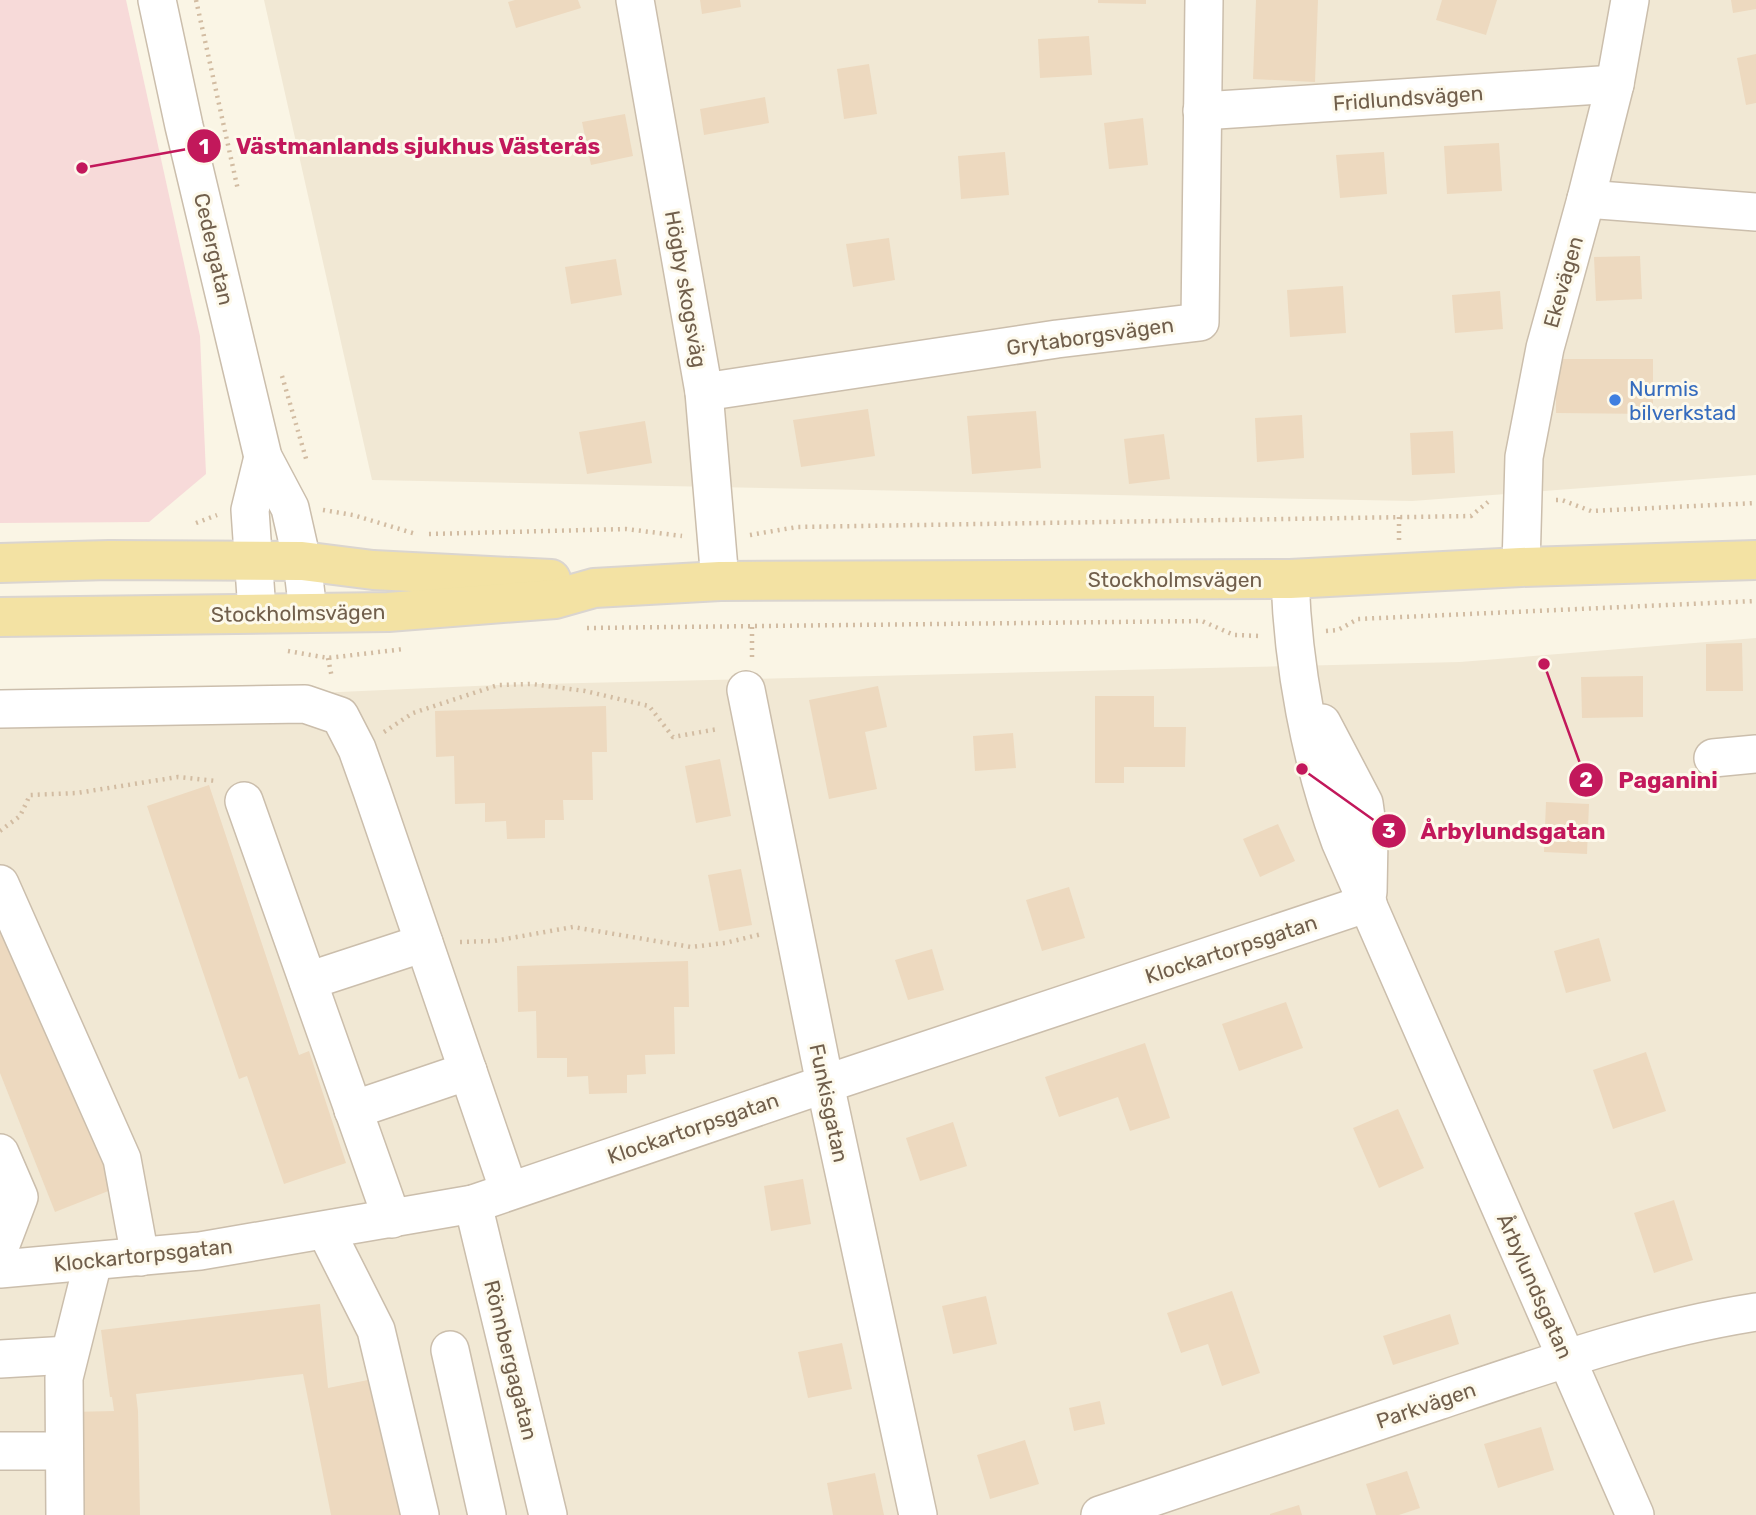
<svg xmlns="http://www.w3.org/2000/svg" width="1756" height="1515" viewBox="0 0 1756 1515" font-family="Rubik,sans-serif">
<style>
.residential{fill:#f1e8d4}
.medical{fill:#f7dad9}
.building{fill:#edd9bf}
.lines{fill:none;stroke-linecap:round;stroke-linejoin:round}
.minor-casing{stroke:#cbbeac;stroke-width:40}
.major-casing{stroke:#dad5d0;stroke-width:42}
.path{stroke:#d2bca2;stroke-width:4.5;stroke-dasharray:2 5;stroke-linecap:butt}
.minor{stroke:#fff;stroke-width:37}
.major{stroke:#f3e2a3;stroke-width:38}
.shop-dot{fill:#3f7fe0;stroke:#fdf9eb;stroke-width:2.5}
.labels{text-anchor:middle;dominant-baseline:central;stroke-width:6;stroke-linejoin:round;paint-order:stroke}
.street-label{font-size:21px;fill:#715f4c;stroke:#fdf9eb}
.shop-label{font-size:21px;fill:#366cbe;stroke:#fdf9eb;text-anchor:start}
.leader{fill:none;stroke:#c2185b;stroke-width:2.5}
.callout-dot{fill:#c2185b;stroke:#fdf9eb;stroke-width:2.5}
.mark-label{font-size:21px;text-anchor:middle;font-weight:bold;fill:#fff}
.callout-label{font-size:23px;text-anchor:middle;font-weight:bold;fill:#c2185b;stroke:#fdf9eb;stroke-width:6;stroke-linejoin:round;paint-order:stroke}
</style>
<rect width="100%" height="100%" fill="#faf5e5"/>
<g class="residential">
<polygon points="264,0 1756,0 1756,475 1412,501 372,480"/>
<polygon points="1756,638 1756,1515 0,1515 0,707 498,685 1460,662"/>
</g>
<polygon class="medical" points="0,0 126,0 200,336 206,474 149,522 0,523"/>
<g class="building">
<polygon points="515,0 578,0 581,8 516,28 508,2"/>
<polygon points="700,0 740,0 741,7 702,14"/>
<polygon points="1098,0 1146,0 1146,4 1098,3"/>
<polygon points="1256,0 1318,0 1315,82 1253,79"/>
<polygon points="1442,0 1497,0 1486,35 1436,20"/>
<polygon points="1731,0 1756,0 1756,9 1733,13"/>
<polygon points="1089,36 1092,75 1040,78 1038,39"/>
<polygon points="1756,54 1756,103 1746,105 1737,58"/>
<polygon points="869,64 877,114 844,119 837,69"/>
<polygon points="765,97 769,123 704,135 700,109"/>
<polygon points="625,114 633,156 591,165 582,122"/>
<polygon points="1143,118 1148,165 1109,169 1104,123"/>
<polygon points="1499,143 1502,191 1447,194 1444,146"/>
<polygon points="1005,152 1009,195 961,199 958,156"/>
<polygon points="1384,152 1387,194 1340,198 1336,155"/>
<polygon points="889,238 895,280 853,287 846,244"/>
<polygon points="1640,256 1642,299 1596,301 1594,257"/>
<polygon points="616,259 622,295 571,304 565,267"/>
<polygon points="1343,286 1346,333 1290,337 1287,290"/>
<polygon points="1500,291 1503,329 1455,333 1452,295"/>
<polygon points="1556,359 1653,359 1653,414 1556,413"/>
<polygon points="868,409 875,456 801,467 793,420"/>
<polygon points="1036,411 1041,468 972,474 967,416"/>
<polygon points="1302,415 1304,458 1257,462 1255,418"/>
<polygon points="645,421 652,463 587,474 579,432"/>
<polygon points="1453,431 1455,473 1412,475 1410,433"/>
<polygon points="1164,434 1170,479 1129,484 1124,439"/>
<polygon points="1742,643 1743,691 1706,691 1706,644"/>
<polygon points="1643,676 1643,717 1582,718 1581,677"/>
<polygon points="878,686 887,727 865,732 877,789 829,799 809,700"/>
<polygon points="1095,696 1154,696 1154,727 1186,727 1185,767 1124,767 1124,783 1095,783"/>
<polygon points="606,706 607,752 592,752 593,800 563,800 564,820 545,820 545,838 507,839 506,821 485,822 485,803 455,804 454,756 436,757 435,711"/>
<polygon points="1013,733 1016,768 975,771 973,736"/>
<polygon points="720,759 731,816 696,823 685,766"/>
<polygon points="209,785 299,1055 309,1051 346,1163 284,1184 247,1076 239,1079 147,806"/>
<polygon points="1546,802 1589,804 1587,854 1544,852"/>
<polygon points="1278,824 1295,861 1260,877 1243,839"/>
<polygon points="741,869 752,925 719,931 708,875"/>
<polygon points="1069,887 1085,938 1042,951 1026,900"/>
<polygon points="0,916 116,1188 55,1212 0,1073"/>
<polygon points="1599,938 1611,981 1566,993 1554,951"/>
<polygon points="932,949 944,990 908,1000 895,960"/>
<polygon points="688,961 689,1007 674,1007 675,1054 645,1055 646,1074 627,1075 627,1093 589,1094 588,1076 567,1077 567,1058 537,1058 536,1011 518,1012 517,966"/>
<polygon points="1286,1002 1303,1048 1239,1071 1222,1024"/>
<polygon points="1145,1043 1170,1118 1130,1131 1118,1097 1059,1117 1045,1077"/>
<polygon points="1646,1052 1666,1111 1613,1129 1593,1070"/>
<polygon points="1398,1109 1424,1168 1379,1188 1353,1128"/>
<polygon points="953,1122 967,1166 920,1181 906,1138"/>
<polygon points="803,1179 811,1224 771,1231 764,1186"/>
<polygon points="1674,1200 1693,1260 1654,1273 1634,1213"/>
<polygon points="1232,1291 1260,1373 1222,1386 1208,1344 1181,1353 1167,1313"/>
<polygon points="986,1296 997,1344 953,1354 942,1306"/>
<polygon points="320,1304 328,1388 373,1379 402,1515 331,1515 303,1374 136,1394 138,1411 140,1515 73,1515 71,1412 114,1411 112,1397 110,1397 101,1330"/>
<polygon points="1450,1314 1459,1344 1393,1365 1383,1336"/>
<polygon points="842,1343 852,1389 808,1398 798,1352"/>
<polygon points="1100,1401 1105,1424 1074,1431 1069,1408"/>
<polygon points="1541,1427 1554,1470 1498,1488 1484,1444"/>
<polygon points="1025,1440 1039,1484 990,1499 977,1455"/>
<polygon points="1407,1471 1420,1508 1399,1515 1376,1515 1366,1484"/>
<polygon points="875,1473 884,1515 833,1515 827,1483"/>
<polygon points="1299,1505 1302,1515 1270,1515 1270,1514"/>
</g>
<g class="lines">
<g class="minor-casing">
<g id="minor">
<polyline points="157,0 184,126 263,457 290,508 302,561 308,612"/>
<polyline points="635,0 704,392 720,581"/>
<polyline points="1202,111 1615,84"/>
<polyline points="1586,199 1756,212"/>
<polyline points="704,392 1057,339 1200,322 1204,0"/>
<polyline points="1521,567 1524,457 1545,348 1586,199 1615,84 1630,0"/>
<path d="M 1290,579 C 1293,666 1310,759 1340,841 L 1635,1515"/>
<polyline points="257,612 250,510 263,457"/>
<polyline points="746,690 825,1084 918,1515"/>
<polyline points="0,709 305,704 340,716 357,749 372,791 509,1191"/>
<polyline points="1322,723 1364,803 1369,839 1368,892"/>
<polyline points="1713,758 1756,754"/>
<polyline points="244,801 392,1219"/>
<polyline points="0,884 122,1159 140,1257"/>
<polyline points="308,981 424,943"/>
<polyline points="353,1110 468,1071"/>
<polyline points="0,1153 19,1197 0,1247"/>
<polyline points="473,1204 548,1515"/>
<polyline points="326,1231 376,1330 420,1515"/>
<polyline points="0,1269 200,1251 473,1204 825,1084 1368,903"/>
<polyline points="450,1350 487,1515"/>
<polyline points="0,1359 69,1355"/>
<polyline points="0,1451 64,1451"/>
<polyline points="65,1515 64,1378 93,1262"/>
<path d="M 1100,1515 C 1213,1477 1325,1439 1438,1401 C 1542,1366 1647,1329 1756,1312"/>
</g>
</g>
<g class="major-casing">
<g id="major">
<polyline points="0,563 109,560 302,561 373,570 551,579"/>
<polyline points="0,617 388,612 555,599 594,588 720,581 1290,579 1521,567 1756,560"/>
</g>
</g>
<g class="path">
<polyline points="196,0 238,190"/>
<polyline points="282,376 307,462"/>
<polyline points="1556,500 1562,500 1591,511 1756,503"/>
<polyline points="323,510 353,515 416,534"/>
<polyline points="196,523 217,515"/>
<polyline points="429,534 626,529 682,536"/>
<polyline points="750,535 797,527 1471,516 1488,502"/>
<polyline points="1399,540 1399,517"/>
<polyline points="752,627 752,659"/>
<polyline points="587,628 1202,621 1234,635 1261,636"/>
<polyline points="1326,631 1338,630 1358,619 1756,601"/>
<polyline points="288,651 328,658 404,649"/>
<polyline points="328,658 332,678"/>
<polyline points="384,732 413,713 498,685 532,684 585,691 649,706 673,737 718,729"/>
<polyline points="0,831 20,816 30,795 77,793 178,777 217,781"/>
<polyline points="460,942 494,941 573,927 691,947 725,943 762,934"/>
</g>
<use href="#minor" class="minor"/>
<use href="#major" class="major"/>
</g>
<circle class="shop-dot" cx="1615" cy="400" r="7"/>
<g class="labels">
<g class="street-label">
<text transform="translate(1408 98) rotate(-4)">Fridlundsvägen</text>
<text transform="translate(214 249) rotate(77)">Cedergatan</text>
<text transform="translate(1563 282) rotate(-74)">Ekevägen</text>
<text transform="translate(686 289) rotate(80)">Högby skogsväg</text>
<text transform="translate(1090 336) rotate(-8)">Grytaborgsvägen</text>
<text x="1175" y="579">Stockholmsvägen</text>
<text transform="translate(298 613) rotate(-1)">Stockholmsvägen</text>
<text transform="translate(1231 949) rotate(-18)">Klockartorpsgatan</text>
<text transform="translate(829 1103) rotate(78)">Funkisgatan</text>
<text transform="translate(693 1128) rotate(-19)">Klockartorpsgatan</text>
<text transform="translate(143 1255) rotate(-6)">Klockartorpsgatan</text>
<text transform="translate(1535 1286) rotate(66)">Årbylundsgatan</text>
<text transform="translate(511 1360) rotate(76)">Rönnbergagatan</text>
<text transform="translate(1426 1405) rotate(-19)">Parkvägen</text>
</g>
<g class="shop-label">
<text x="1629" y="388">Nurmis<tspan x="1629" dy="24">bilverkstad</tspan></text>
</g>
</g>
<path class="leader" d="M82 168L204 146M1544 664L1586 780M1302 769L1389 831"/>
<g class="callout-dot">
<circle cx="82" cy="168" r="7"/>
<circle cx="1544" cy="664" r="7"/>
<circle cx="1302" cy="769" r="7"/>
<circle cx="204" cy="146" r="18"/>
<circle cx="1586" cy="780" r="18"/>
<circle cx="1389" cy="831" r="18"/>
</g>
<g class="mark-label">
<text x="204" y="154">1</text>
<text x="1586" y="787">2</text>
<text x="1389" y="838">3</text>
</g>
<g class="callout-label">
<text x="418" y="154">Västmanlands sjukhus Västerås</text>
<text x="1668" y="788">Paganini</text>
<text x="1513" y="839">Årbylundsgatan</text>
</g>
</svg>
